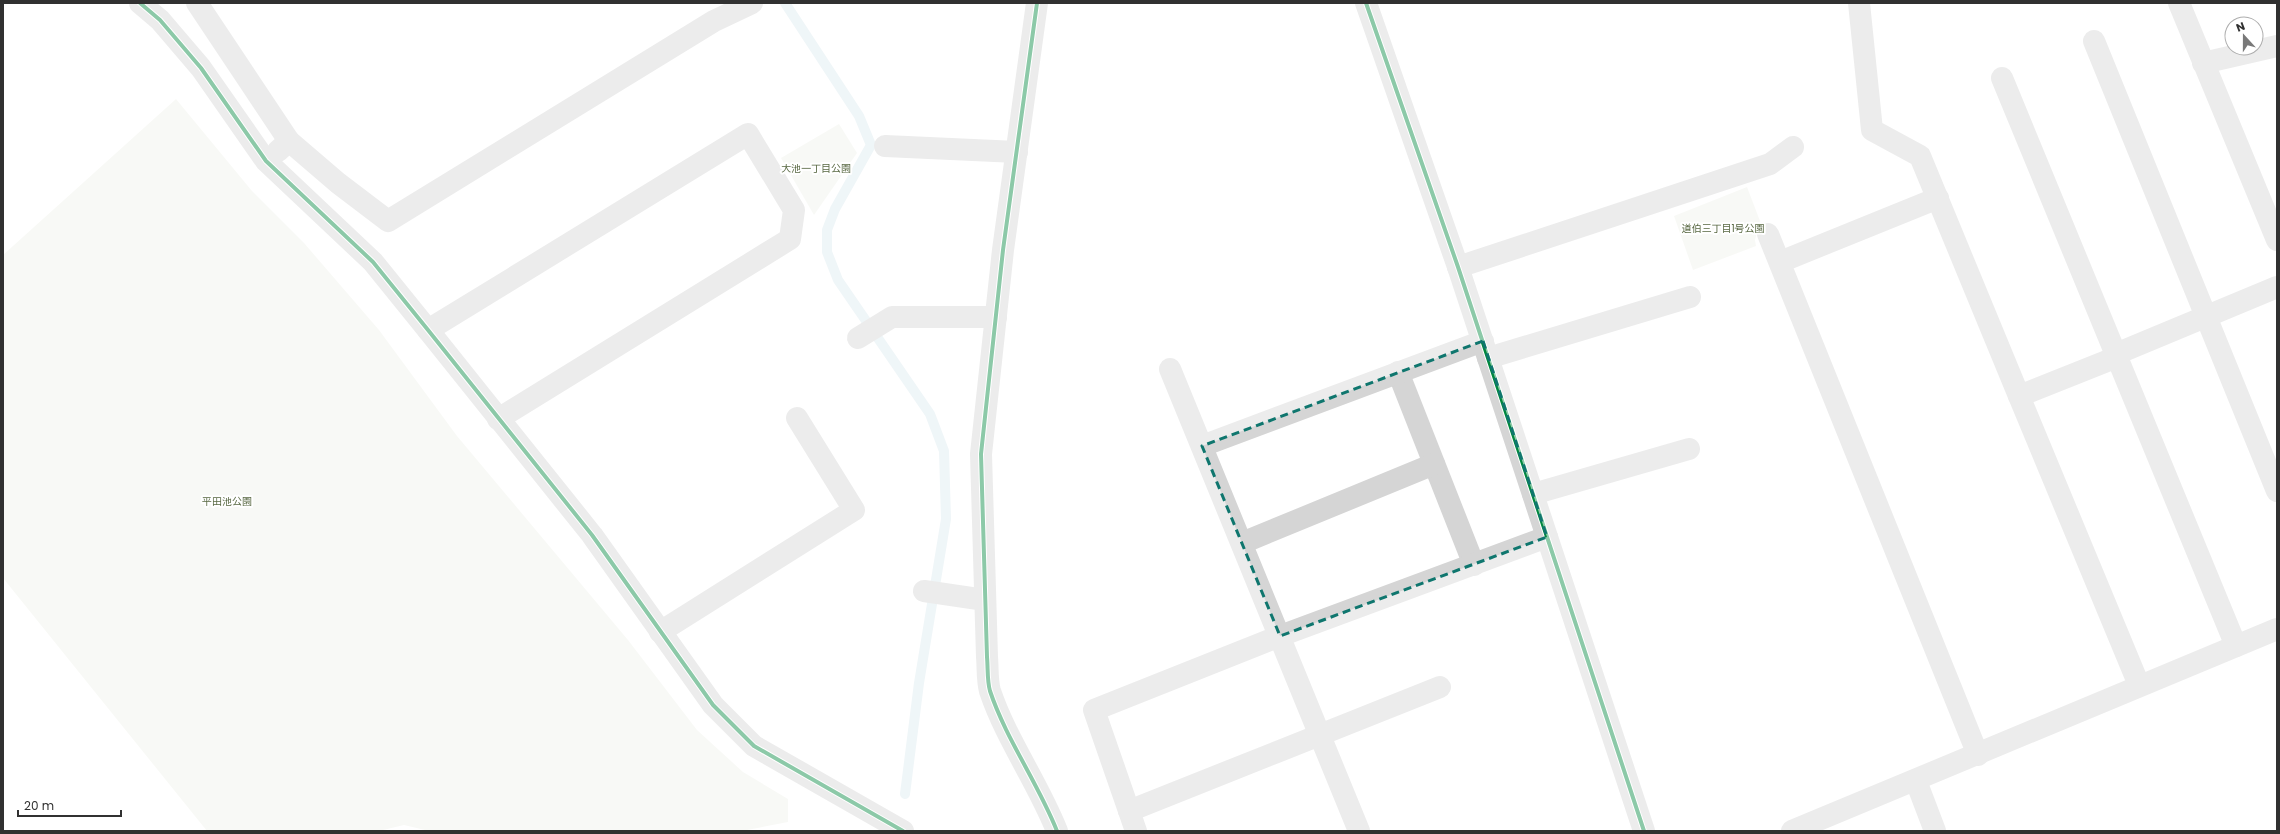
<svg xmlns="http://www.w3.org/2000/svg" width="2280" height="834" viewBox="0 0 2280 834" font-family="Poppins,'Noto Sans JP',sans-serif">
<style>
.green{fill:#f0f2eb}
.lines{fill:none;stroke-linecap:round;stroke-linejoin:round}
.stream{stroke:#dceaef;stroke-width:10}
.minor{stroke:#d5d5d5;stroke-width:22}
.cycleway-casing{stroke:#fff;stroke-width:6}
.cycleway{stroke:#00873e;stroke-width:4}
.marked{fill:none;stroke:#0f766e;stroke-width:3;stroke-dasharray:8 5;stroke-linejoin:round}
.labels{text-anchor:middle;dominant-baseline:central;stroke-width:4;stroke-linejoin:round;paint-order:stroke}
.park-label{font-size:10px;fill:#596943;stroke:#fff}
</style>
<rect width="100%" height="100%" fill="#fff"/>
<g class="green">
<polygon points="176,99 252,191 304,243 379,330 457,436 628,640 697,730 743,772 788,799 788,822 742,831 429,831 404,825 379,831 207,831 3,578 3,255"/>
<polygon points="839,124 857,153 814,215 781,158"/>
<polygon points="1747,187 1760,221 1755,240 1756,246 1693,270 1674,216"/>
</g>
<g class="lines">
<polyline class="stream" points="785,3 859,116 871,145 835,209 827,230 827,252 838,280 930,414 944,451 946,519 919,683 905,794"/>
<g class="minor">
<polyline points="140,3 160,20 201,68 266,161 373,262 428,330 592,535 713,705 754,746 903,831"/>
<polyline points="197,3 289,141 278,151"/>
<path d="M 1037,3 L 1003,250 L 981,454 L 987,657 C 988,668 987,681 990,691 C 1006,739 1038,783 1057,831"/>
<polyline points="1366,3 1458,267 1644,831"/>
<polyline points="1859,3 1872,130 1920,156 2019,396"/>
<polyline points="2179,3 2277,240"/>
<polyline points="2094,41 2277,491"/>
<polyline points="2203,63 2277,46"/>
<polyline points="2002,78 2236,646"/>
<polyline points="289,141 338,183 388,221 714,21 752,3"/>
<polyline points="885,146 1017,152"/>
<polyline points="1768,234 1978,755"/>
<polyline points="1780,262 1938,198"/>
<polyline points="1458,267 1770,164 1793,147"/>
<polyline points="428,330 748,134 794,210 790,239 498,419"/>
<polyline points="858,338 892,317 996,317"/>
<polyline points="2116,354 2277,287"/>
<polyline points="2117,357 2019,396 2139,685"/>
<polyline points="1488,358 1690,297"/>
<polyline points="1170,369 1359,831"/>
<polyline points="1398,372 1474,565"/>
<polyline points="1202,446 1483,341"/>
<polyline points="1533,494 1689,449"/>
<polyline points="1242,543 1434,464"/>
<polyline points="924,591 985,600"/>
<polyline points="660,632 854,510 797,418"/>
<polyline points="1916,781 1935,831"/>
<polyline points="1129,811 1440,687"/>
<polyline points="1136,831 1094,710 1280,636 1547,537"/>
<polyline points="1792,831 2277,629"/>
</g>
<g class="cycleway-casing">
<g id="cycleway">
<polyline points="140,3 160,20 201,68 266,161 373,262 428,330 592,535 713,705 754,746 903,831"/>
<path d="M 1037,3 L 1003,250 L 981,454 L 987,657 C 988,668 987,681 990,691 C 1006,739 1038,783 1057,831"/>
<polyline points="1366,3 1458,267 1644,831"/>
</g>
</g>
<use href="#cycleway" class="cycleway"/>
</g>
<path d="M0 0H2280V834H0ZM 1483,341 L 1547,537 L 1280,636 L 1202,446 Z" fill="#fff" fill-opacity=".55" fill-rule="evenodd"/>
<path class="marked" d="M 1483,341 L 1547,537 L 1280,636 L 1202,446 Z"/>
<g class="labels">
<g class="park-label">
<text x="816" y="168">大池一丁目公園</text>
<text x="1723" y="228">道伯三丁目1号公園</text>
<text x="227" y="501">平田池公園</text>
</g>
</g>
<rect width="2280" height="834" fill="none" stroke="#313131" stroke-width="8"/>
<g transform="translate(2244 36) rotate(339)"><circle r="19" fill="#ffffff" stroke="#adadad"/>
<path d="M0-3L7 15L0 10L-7 15Z" fill="#797979"/>
<text y="-6" font-size="11" font-weight="bold" text-anchor="middle" fill="#313131">N</text>
</g>
<path d="M18 810v6h103v-6" fill="none" stroke="#313131" stroke-width="2"/>
<text x="24" y="810" font-size="12" fill="#313131" stroke="#ffffff" stroke-width="3" paint-order="stroke">20 m</text>
</svg>
